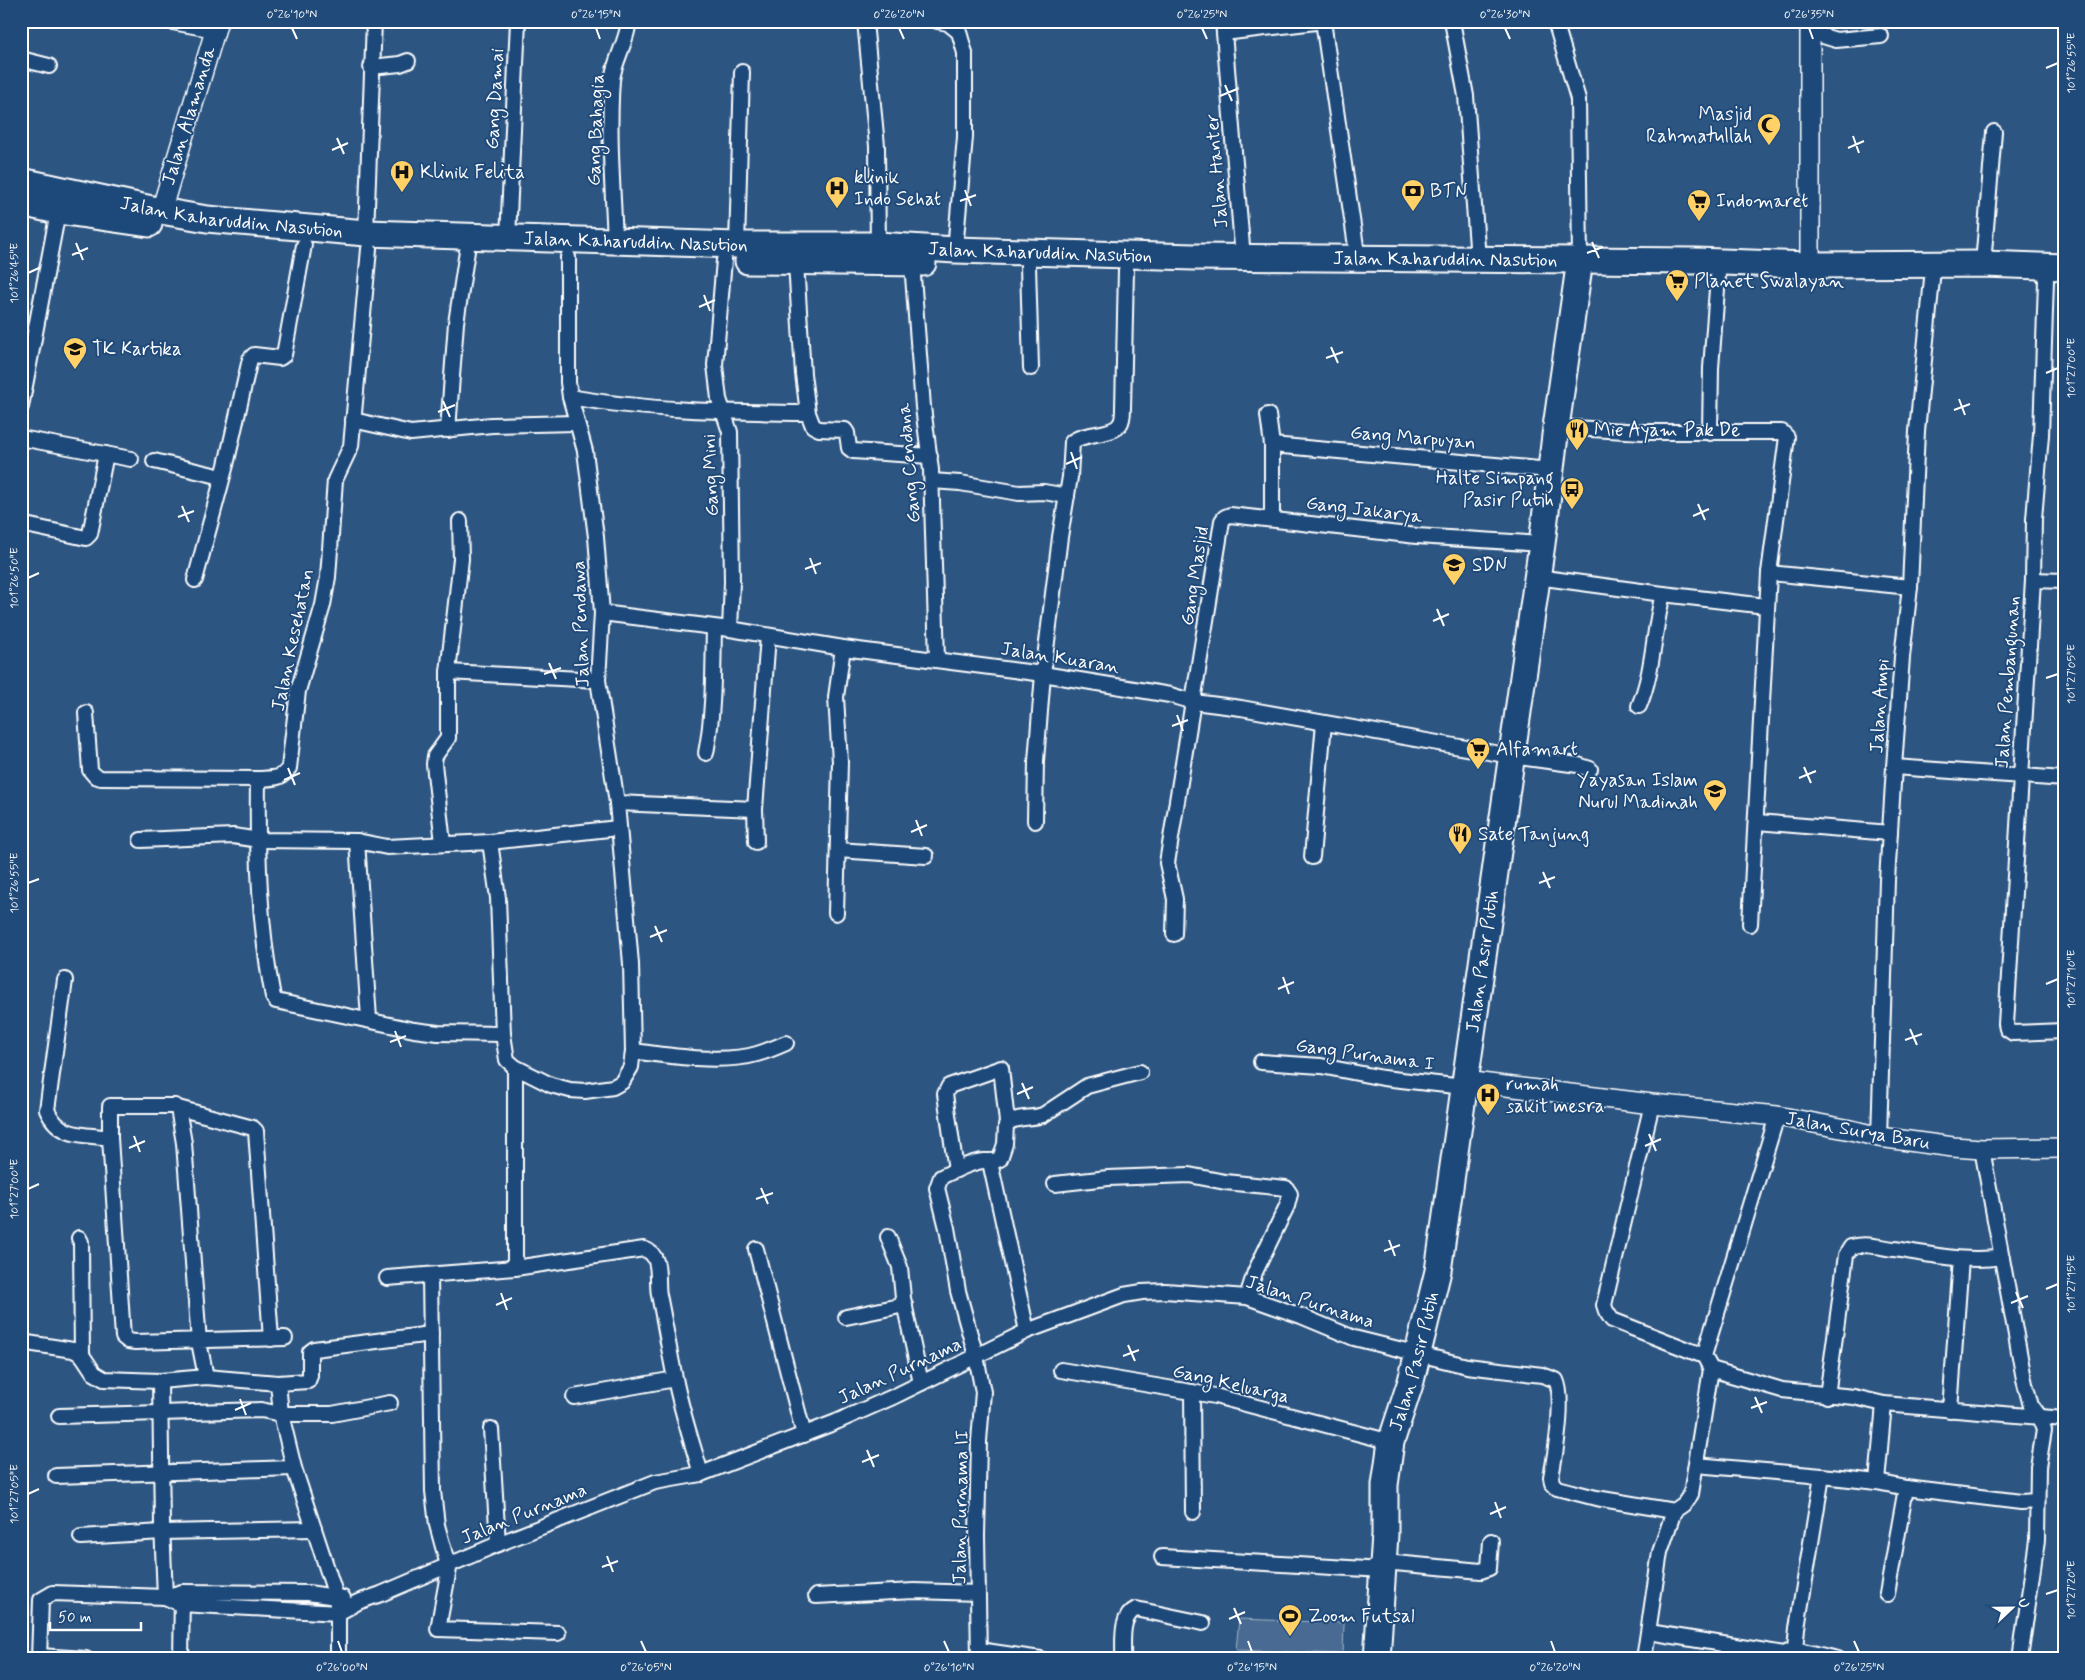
<svg xmlns="http://www.w3.org/2000/svg" width="2085" height="1680" viewBox="0 0 2085 1680" font-family="Mynerve,sans-serif">
<style>
.garden{fill:#486b92;stroke:#a4b5c8}
.lines{fill:none;stroke-linecap:round;stroke-linejoin:round}
.street-casing{stroke:#fff;stroke-width:18}
.secondary-casing{stroke:#fff;stroke-width:22}
.highway-casing{stroke:#fff;stroke-width:29}
.street{stroke:#1f4a7a;stroke-width:14}
.secondary{stroke:#1f4a7a;stroke-width:19}
.highway{stroke:#1f4a7a;stroke-width:25}
.ticks{fill:none;stroke:#fff;stroke-width:2}
.labels{text-anchor:middle;dominant-baseline:central;stroke-width:4;stroke-linejoin:round;paint-order:stroke}
.street-label{font-size:19px;fill:#fff;stroke:#1f4a7a}
.poi-label{font-size:19px;fill:#fff;stroke:#1f4a7a;text-anchor:start}
.neatline{fill:none;stroke:#fff;stroke-width:2}
.ticks-label{font-size:12px;text-anchor:middle;fill:#fff}
</style>
<rect width="100%" height="100%" fill="#2c5582"/>
<filter id="ink" filterUnits="userSpaceOnUse"><feTurbulence type="fractalNoise" baseFrequency=".02" numOctaves="2"/><feDisplacementMap in="SourceGraphic" scale="10" xChannelSelector="R" yChannelSelector="G"/><feConvolveMatrix kernelMatrix="1 2 1 2 8 2 1 2 1" color-interpolation-filters="sRGB"/></filter>
<g filter="url(#ink)">
<polygon class="garden" points="1239,1619 1344,1623 1343,1654 1236,1650"/>
<g class="lines">
<g class="street-casing">
<g id="street">
<polyline points="167,21 215,30"/>
<polyline points="865,21 877,146 878,250"/>
<polyline points="937,21 948,23 959,32 965,53 965,137 955,250"/>
<polyline points="1223,21 1243,258"/>
<polyline points="1323,21 1358,260"/>
<polyline points="1452,21 1466,96 1478,260"/>
<polyline points="1555,21 1578,99 1580,260"/>
<polyline points="1810,32 1836,40 1881,36"/>
<polyline points="1224,33 1324,21"/>
<polyline points="21,59 49,66"/>
<polyline points="371,67 400,64 408,61"/>
<polyline points="366,233 374,21"/>
<polyline points="508,238 518,21"/>
<path d="M 615,242 C 613,189 608,134 612,80 C 614,61 627,42 629,21"/>
<polyline points="737,245 742,72"/>
<polyline points="724,260 715,365 719,399 730,432 732,582 730,629"/>
<polyline points="796,263 803,374 808,413 813,426 819,429 845,430 847,433 849,448 853,451 930,456"/>
<polyline points="912,263 923,407 931,470 937,659"/>
<polyline points="1983,264 1994,132"/>
<polyline points="1028,266 1031,368"/>
<polyline points="2046,280 2041,435 2034,519 2033,580 2006,1024 2007,1029 2013,1033 2064,1031"/>
<path d="M 570,397 C 648,411 728,412 808,413"/>
<polyline points="21,407 59,206"/>
<polyline points="1268,415 1272,445 1272,518"/>
<polyline points="353,420 411,433 492,425 576,423"/>
<polyline points="1556,427 1643,432 1782,432 1787,437 1769,573 1750,924"/>
<polyline points="448,430 456,323 467,251"/>
<polyline points="1710,433 1711,368 1718,276"/>
<polyline points="21,438 131,459"/>
<polyline points="1272,445 1550,470"/>
<polyline points="154,461 222,477"/>
<polyline points="932,481 960,483 1019,493 1044,492 1067,496"/>
<polyline points="21,524 86,538 90,534 106,454"/>
<polyline points="1769,573 1910,587"/>
<polyline points="1537,577 1663,594 1766,606"/>
<polyline points="195,580 226,465 250,359 254,355 280,358 284,355 304,245"/>
<polyline points="2033,580 2064,581"/>
<polyline points="602,613 730,629 843,648 1043,674 1170,695 1194,702 1241,708 1511,756 1578,765 1590,769"/>
<polyline points="448,672 598,680"/>
<path d="M 1639,706 C 1654,670 1653,632 1663,594"/>
<path d="M 86,713 L 90,770 L 95,776 L 101,778 L 258,779 C 270,778 282,780 289,768 L 298,691 L 323,605 L 328,577 L 335,480 L 351,446 L 369,249"/>
<path d="M 706,753 C 714,712 713,670 714,628"/>
<polyline points="1894,767 2064,779"/>
<path d="M 258,779 C 257,851 259,926 273,997 L 276,1001 L 414,1030 L 438,1033 L 503,1034"/>
<polyline points="617,803 755,809"/>
<path d="M 1035,821 L 1036,761 L 1043,674 L 1060,537 L 1070,477 L 1072,442 C 1084,432 1113,436 1120,424 C 1123,420 1123,413 1123,408 L 1126,270"/>
<polyline points="1757,822 1890,833"/>
<polyline points="141,840 233,836 259,840 357,841 387,847 490,842 498,898 503,1034 507,1060 515,1067 551,1085 570,1090 585,1091 613,1087 622,1082 631,1067 633,1051 631,964 617,803 598,680 602,613 596,537 585,451 570,397 568,382 568,257"/>
<polyline points="357,841 369,1019"/>
<polyline points="490,842 618,828"/>
<polyline points="756,842 755,809 768,636"/>
<polyline points="443,843 434,764 435,756 448,738 448,672 461,559 460,521"/>
<polyline points="838,850 926,856"/>
<polyline points="1312,857 1324,723"/>
<polyline points="836,913 840,762 836,697 843,648"/>
<polyline points="1174,934 1175,899 1167,863 1222,521 1225,517 1230,515 1417,536 1542,544"/>
<path d="M 65,980 L 47,1110 C 59,1138 83,1134 110,1138"/>
<path d="M 633,1051 C 668,1056 724,1064 757,1054 C 767,1051 777,1047 786,1043"/>
<polyline points="1261,1062 1321,1066 1383,1078 1464,1087"/>
<polyline points="515,1067 515,1268"/>
<polyline points="1652,1104 1604,1305 1606,1311 1612,1320 1704,1356 1711,1369 1782,1390 1854,1397 1884,1404 2064,1419"/>
<polyline points="178,1108 253,1128 256,1131 271,1339"/>
<polyline points="1879,1137 1887,880 1894,767 1902,657 1910,587 1917,431 1932,279"/>
<polyline points="1982,1149 2024,1379 2031,1406 2039,1417 2044,1430 2038,1467 2037,1540 2020,1659"/>
<polyline points="990,1162 1027,1331"/>
<polyline points="956,1170 945,1094 949,1086 1001,1068 1007,1122"/>
<polyline points="1055,1184 1108,1178 1189,1175 1225,1182 1286,1188 1290,1194 1287,1206 1255,1272 1247,1297"/>
<polyline points="888,1237 900,1267 903,1298 921,1383"/>
<polyline points="79,1238 81,1242 82,1355"/>
<polyline points="756,1249 804,1435"/>
<polyline points="430,1275 433,1491 437,1525 449,1569 438,1629 558,1633"/>
<path d="M 387,1278 L 515,1268 L 644,1249 C 663,1255 656,1280 659,1295 C 665,1323 669,1351 675,1378 C 681,1410 692,1442 701,1474"/>
<polyline points="846,1317 905,1305"/>
<polyline points="21,1342 73,1350 82,1355 94,1373 104,1379 160,1381 206,1377 278,1383 308,1381 310,1376 310,1352 314,1349 431,1334"/>
<polyline points="1704,1356 1777,1116"/>
<polyline points="1061,1370 1215,1396 1391,1442"/>
<polyline points="206,1377 199,1342 184,1143 178,1108 175,1106 110,1106 110,1138 123,1337 128,1341 135,1342 285,1338"/>
<polyline points="160,1381 162,1524 165,1597"/>
<polyline points="278,1383 281,1414 332,1414 390,1403"/>
<polyline points="1192,1392 1193,1512"/>
<path d="M 1827,1396 L 1846,1255 L 1851,1247 C 1866,1243 1879,1247 1894,1249 C 1929,1254 1966,1263 2002,1257"/>
<polyline points="574,1397 675,1379"/>
<polyline points="1950,1410 1961,1259"/>
<polyline points="59,1416 261,1410 281,1414 294,1468 336,1596 338,1613 338,1659"/>
<polyline points="491,1429 498,1544"/>
<polyline points="1696,1465 1822,1476 1877,1482 1906,1488 2021,1502 2037,1501"/>
<polyline points="56,1476 294,1468"/>
<polyline points="1822,1476 1797,1628 1795,1649 1838,1659"/>
<polyline points="1877,1482 1884,1404"/>
<polyline points="81,1537 162,1532 314,1529"/>
<polyline points="1162,1557 1383,1570"/>
<polyline points="1384,1562 1481,1571 1489,1568 1491,1541"/>
<polyline points="1887,1594 1906,1488"/>
<polyline points="816,1596 914,1591 978,1593"/>
<path d="M 165,1597 L 181,1604 L 338,1613 L 358,1602 L 381,1594 L 498,1544 L 655,1482 L 701,1474 L 836,1422 L 895,1396 L 1027,1331 L 1124,1295 L 1142,1292 L 1165,1291 L 1247,1297 L 1301,1316 L 1354,1338 L 1467,1366 L 1542,1375 L 1556,1380 C 1565,1398 1555,1456 1551,1477 L 1552,1483 L 1557,1488 L 1596,1498 L 1674,1511 L 1684,1504 L 1691,1494 L 1711,1369"/>
<polyline points="1649,1632 1784,1654 1795,1649"/>
<polyline points="979,1650 1041,1659"/>
<polyline points="39,1656 86,1659"/>
<polyline points="39,1659 41,1600 53,1593 165,1597 182,1592 308,1593 343,1598"/>
<polyline points="181,1659 182,1596"/>
<path d="M 979,1659 L 977,1536 L 979,1441 L 983,1392 L 976,1356 L 958,1291 L 947,1228 L 937,1188 L 941,1177 C 954,1171 970,1162 984,1161 C 990,1161 994,1162 1000,1159 L 1005,1144 L 1006,1125 C 1013,1116 1032,1119 1043,1115 L 1087,1086 L 1140,1072"/>
<path d="M 1123,1659 C 1124,1643 1119,1617 1136,1609 L 1203,1623"/>
<polyline points="1644,1659 1660,1552 1674,1511"/>
</g>
</g>
<g class="secondary-casing">
<g id="secondary">
<polyline points="1810,21 1810,265"/>
<polyline points="161,211 218,21"/>
<polyline points="1465,1081 1652,1104 1777,1116 1851,1130 1879,1137 1953,1147 1982,1149 2064,1148"/>
</g>
</g>
<g class="highway-casing">
<g id="highway">
<path id="s1" d="M 21,181 L 161,211 L 207,219 L 366,233 L 737,245 L 878,245 L 955,250 L 1194,257 L 1695,261 L 1810,265 L 1983,264 L 2064,267"/>
<polyline points="21,203 58,211 149,224"/>
<polyline points="748,261 923,263"/>
<path id="s2" d="M 1377,1659 L 1385,1534 L 1385,1485 L 1391,1442 L 1411,1381 L 1438,1271 L 1542,544 L 1556,427 L 1580,260"/>
</g>
</g>
<use href="#street" class="street"/>
<use href="#secondary" class="secondary"/>
<use href="#highway" class="highway"/>
</g>
</g>
<path class="ticks" d="M 292,28 L 297,39M 596,28 L 600,39M 899,28 L 904,39M 1202,28 L 1207,39M 1505,28 L 1510,39M 1809,28 L 1813,39M 2046,68 L 2058,63M 1225,85 L 1232,101M 1220,96 L 1237,89M 1853,136 L 1859,153M 337,138 L 344,154M 1848,148 L 1864,141M 332,150 L 348,143M 965,190 L 971,206M 960,201 L 976,195M 1592,242 L 1599,258M 76,243 L 83,260M 1587,253 L 1603,247M 72,255 L 88,248M 28,273 L 39,268M 704,295 L 710,311M 699,307 L 715,300M 1331,347 L 1338,363M 1326,358 L 1343,352M 2046,373 L 2058,368M 1959,399 L 1965,415M 443,401 L 450,417M 1954,410 L 1970,404M 438,412 L 455,405M 1071,452 L 1077,469M 1066,464 L 1082,457M 1698,504 L 1705,520M 182,506 L 189,522M 1693,516 L 1709,509M 178,517 L 194,511M 810,558 L 816,574M 805,569 L 821,563M 28,578 L 39,573M 1437,609 L 1444,626M 1433,621 L 1449,614M 549,663 L 556,679M 544,674 L 561,668M 2046,678 L 2058,674M 1177,715 L 1183,731M 1172,726 L 1188,720M 1804,767 L 1811,783M 288,768 L 295,785M 1799,778 L 1816,771M 284,780 L 300,773M 916,820 L 922,836M 911,832 L 927,825M 1543,872 L 1550,888M 28,883 L 39,879M 1539,883 L 1555,877M 655,926 L 662,942M 650,937 L 667,930M 1283,977 L 1289,994M 2046,984 L 2058,979M 1278,989 L 1294,982M 1910,1029 L 1917,1045M 395,1031 L 401,1047M 1905,1040 L 1922,1034M 390,1042 L 406,1036M 1022,1083 L 1029,1099M 1017,1094 L 1033,1087M 1649,1134 L 1656,1151M 134,1136 L 140,1152M 1645,1146 L 1661,1139M 129,1148 L 145,1141M 761,1188 L 768,1204M 28,1189 L 39,1184M 756,1199 L 773,1193M 1389,1240 L 1395,1256M 1384,1251 L 1400,1245M 2046,1289 L 2058,1284M 2016,1292 L 2023,1308M 501,1293 L 507,1310M 2011,1303 L 2028,1296M 496,1305 L 512,1298M 1128,1345 L 1135,1361M 1123,1356 L 1139,1350M 1755,1397 L 1762,1413M 240,1399 L 246,1415M 1751,1408 L 1767,1402M 235,1410 L 251,1403M 867,1450 L 874,1467M 862,1462 L 879,1455M 28,1494 L 39,1489M 1495,1502 L 1501,1518M 1490,1514 L 1506,1507M 607,1556 L 613,1572M 602,1567 L 618,1561M 2046,1594 L 2058,1590M 1234,1608 L 1241,1624M 1229,1619 L 1245,1612M 338,1641 L 342,1652M 641,1641 L 646,1652M 944,1641 L 949,1652M 1248,1641 L 1252,1652M 1551,1641 L 1555,1652M 1854,1641 L 1859,1652"/>
<defs>
<g id="mosque-pin" transform="scale(1.25)"><path d="M0 17L-7.5 6A9.5 9.5 0 1 1 7.5 6Z" fill="#ffd166" stroke="#1f4a7a"/><path d="M3.5-4.9A6 6 0 1 0 3.5 4.9A5 5 0 1 1 3.5-4.9Z" fill="#111"/></g>
<g id="hospital-pin" transform="scale(1.25)"><path d="M0 17L-7.5 6A9.5 9.5 0 1 1 7.5 6Z" fill="#ffd166" stroke="#1f4a7a"/><path d="M-5-5h3v3.5h4V-5h3V5h-3V1.5h-4V5h-3Z" fill="#111"/></g>
<g id="bank-pin" transform="scale(1.25)"><path d="M0 17L-7.5 6A9.5 9.5 0 1 1 7.5 6Z" fill="#ffd166" stroke="#1f4a7a"/><path d="M-6-4H6V4H-6ZM0-2.3a2.3 2.3 0 1 0 0 4.6a2.3 2.3 0 1 0 0-4.6Z" fill="#111"/></g>
<g id="supermarket-pin" transform="scale(1.25)"><path d="M0 17L-7.5 6A9.5 9.5 0 1 1 7.5 6Z" fill="#ffd166" stroke="#1f4a7a"/><path d="M-6-5.5h2.5l.6 2H6L4.5 2H-2.5L-4.4-4H-6ZM-1.5 3.2a1.3 1.3 0 1 0 .1 0ZM3 3.2a1.3 1.3 0 1 0 .1 0Z" fill="#111"/></g>
<g id="school-pin" transform="scale(1.25)"><path d="M0 17L-7.5 6A9.5 9.5 0 1 1 7.5 6Z" fill="#ffd166" stroke="#1f4a7a"/><path d="M0-5L7-2L0 1L-7-2ZM-4 1L0 2.5L4 1V4Q0 6-4 4Z" fill="#111"/></g>
<g id="restaurant-pin" transform="scale(1.25)"><path d="M0 17L-7.5 6A9.5 9.5 0 1 1 7.5 6Z" fill="#ffd166" stroke="#1f4a7a"/><path d="M-5-6h1v4h1v-4h1v4h1v-4h1v5L-1.5 .5V6h-2V.5L-5-1ZM5-6V6H3V1.5H1.5Q1.5-4 5-6Z" fill="#111"/></g>
<g id="bus-pin" transform="scale(1.25)"><path d="M0 17L-7.5 6A9.5 9.5 0 1 1 7.5 6Z" fill="#ffd166" stroke="#1f4a7a"/><path d="M-5-6H5V4H4V6H2V4H-2V6H-4V4H-5ZM-3.5-4V0h7V-4ZM-3.5 1.2v1.5H-2V1.2ZM2 1.2v1.5H3.5V1.2Z" fill="#111"/></g>
<g id="stadium-pin" transform="scale(1.25)"><path d="M0 17L-7.5 6A9.5 9.5 0 1 1 7.5 6Z" fill="#ffd166" stroke="#1f4a7a"/><path d="M0-5a6.5 5 0 1 0 0 10a6.5 5 0 1 0 0-10ZM-3.5-1.8h7v3.6h-7Z" fill="#111"/></g>
</defs>
<g fill-rule="evenodd">
<use href="#mosque-pin" x="1769" y="125"/>
<use href="#hospital-pin" x="402" y="172"/>
<use href="#hospital-pin" x="837" y="188"/>
<use href="#bank-pin" x="1413" y="191"/>
<use href="#supermarket-pin" x="1699" y="201"/>
<use href="#supermarket-pin" x="1677" y="281"/>
<use href="#school-pin" x="75" y="349"/>
<use href="#restaurant-pin" x="1577" y="430"/>
<use href="#bus-pin" x="1572" y="489"/>
<use href="#school-pin" x="1454" y="565"/>
<use href="#supermarket-pin" x="1478" y="749"/>
<use href="#school-pin" x="1715" y="791"/>
<use href="#restaurant-pin" x="1460" y="834"/>
<use href="#hospital-pin" x="1488" y="1095"/>
<use href="#stadium-pin" x="1290" y="1616"/>
</g>
<g class="labels">
<g class="street-label">
<text transform="translate(495 99) rotate(-87)">Gang Damai</text>
<text transform="translate(189 116) rotate(-73)">Jalan Alamanda</text>
<text transform="translate(596 130) rotate(-88)">Gang Bahagia</text>
<text transform="translate(1217 171) rotate(-95)">Jalan Hanter</text>
<text stroke="none"><textPath href="#s1" startOffset="214">Jalan Kaharuddin Nasution</textPath></text>
<text stroke="none"><textPath href="#s1" startOffset="619">Jalan Kaharuddin Nasution</textPath></text>
<text stroke="none"><textPath href="#s1" startOffset="1024">Jalan Kaharuddin Nasution</textPath></text>
<text stroke="none"><textPath href="#s1" startOffset="1429">Jalan Kaharuddin Nasution</textPath></text>
<text transform="translate(1413 438) rotate(5)">Gang Marpuyan</text>
<text transform="translate(909 463) rotate(-95)">Gang Cendana</text>
<text transform="translate(711 475) rotate(-92)">Gang Mini</text>
<text transform="translate(1364 510) rotate(7)">Gang Jakarya</text>
<text transform="translate(1195 576) rotate(-81)">Gang Masjid</text>
<text transform="translate(581 624) rotate(-92)">Jalan Pendawa</text>
<text transform="translate(293 640) rotate(-78)">Jalan Kesehatan</text>
<text transform="translate(1060 658) rotate(9)">Jalan Kuaran</text>
<text transform="translate(2008 682) rotate(-86)">Jalan Pembangunan</text>
<text transform="translate(1880 706) rotate(-86)">Jalan Ampi</text>
<text stroke="none"><textPath href="#s2" startOffset="708">Jalan Pasir Putih</textPath></text>
<text transform="translate(1365 1055) rotate(8)">Gang Purnama I</text>
<text transform="translate(1858 1131) rotate(10)">Jalan Surya Baru</text>
<text transform="translate(1310 1302) rotate(18)">Jalan Purnama</text>
<text stroke="none"><textPath href="#s2" startOffset="302">Jalan Pasir Putih</textPath></text>
<text transform="translate(900 1371) rotate(-25)">Jalan Purnama</text>
<text transform="translate(1231 1384) rotate(13)">Gang Keluarga</text>
<text transform="translate(961 1507) rotate(-89)">Jalan Purnama II</text>
<text transform="translate(524 1514) rotate(-22)">Jalan Purnama</text>
</g>
<g class="poi-label">
<text x="1752" y="114" text-anchor="end">Masjid<tspan x="1752" dy="22">Rahmatullah</tspan></text>
<text x="420" y="172">Klinik Felita</text>
<text x="854" y="177">klinik<tspan x="854" dy="22">Indo Sehat</tspan></text>
<text x="1430" y="191">BTN</text>
<text x="1716" y="201">Indomaret</text>
<text x="1694" y="281">Planet Swalayan</text>
<text x="92" y="349">TK Kartika</text>
<text x="1594" y="430">Mie Ayam Pak De</text>
<text x="1554" y="478" text-anchor="end">Halte Simpang<tspan x="1554" dy="22">Pasir Putih</tspan></text>
<text x="1472" y="565">SDN</text>
<text x="1496" y="749">Alfamart</text>
<text x="1698" y="780" text-anchor="end">Yayasan Islam<tspan x="1698" dy="22">Nurul Madinah</tspan></text>
<text x="1478" y="834">Sate Tanjung</text>
<text x="1506" y="1084">rumah<tspan x="1506" dy="22">sakit mesra</tspan></text>
<text x="1308" y="1616">Zoom Futsal</text>
</g>
</g>
<rect width="2085" height="1680" fill="none" stroke="#1f4a7a" stroke-width="55"/>
<g transform="translate(2012 1608) rotate(68)" stroke="#1f4a7a" stroke-width="4" paint-order="stroke">
<path d="M0-4L9 19L0 12L-9 19Z" fill="#ffffff"/>
<text y="-8" font-size="14" font-weight="bold" text-anchor="middle" fill="#ffffff">U</text>
</g>
<path d="M50 1622v8h91v-8" fill="none" stroke="#ffffff" stroke-width="2.5"/>
<text x="58" y="1622" font-size="15" fill="#ffffff" stroke="#1f4a7a" stroke-width="4" paint-order="stroke">50 m</text>
<rect x="28" y="28" width="2030" height="1624" class="neatline"/>
<g class="ticks-label">
<text x="292" y="18">0°26'10"N</text>
<text x="596" y="18">0°26'15"N</text>
<text x="899" y="18">0°26'20"N</text>
<text x="1202" y="18">0°26'25"N</text>
<text x="1505" y="18">0°26'30"N</text>
<text x="1809" y="18">0°26'35"N</text>
<text transform="translate(2071 63) rotate(-90)" y="4">101°26'55"E</text>
<text transform="translate(14 273) rotate(-90)" y="4">101°26'45"E</text>
<text transform="translate(2071 368) rotate(-90)" y="4">101°27'00"E</text>
<text transform="translate(14 578) rotate(-90)" y="4">101°26'50"E</text>
<text transform="translate(2071 674) rotate(-90)" y="4">101°27'05"E</text>
<text transform="translate(14 883) rotate(-90)" y="4">101°26'55"E</text>
<text transform="translate(2071 979) rotate(-90)" y="4">101°27'10"E</text>
<text transform="translate(14 1189) rotate(-90)" y="4">101°27'00"E</text>
<text transform="translate(2071 1284) rotate(-90)" y="4">101°27'15"E</text>
<text transform="translate(14 1494) rotate(-90)" y="4">101°27'05"E</text>
<text transform="translate(2071 1590) rotate(-90)" y="4">101°27'20"E</text>
<text x="342" y="1671">0°26'00"N</text>
<text x="646" y="1671">0°26'05"N</text>
<text x="949" y="1671">0°26'10"N</text>
<text x="1252" y="1671">0°26'15"N</text>
<text x="1555" y="1671">0°26'20"N</text>
<text x="1859" y="1671">0°26'25"N</text>
</g>
</svg>
